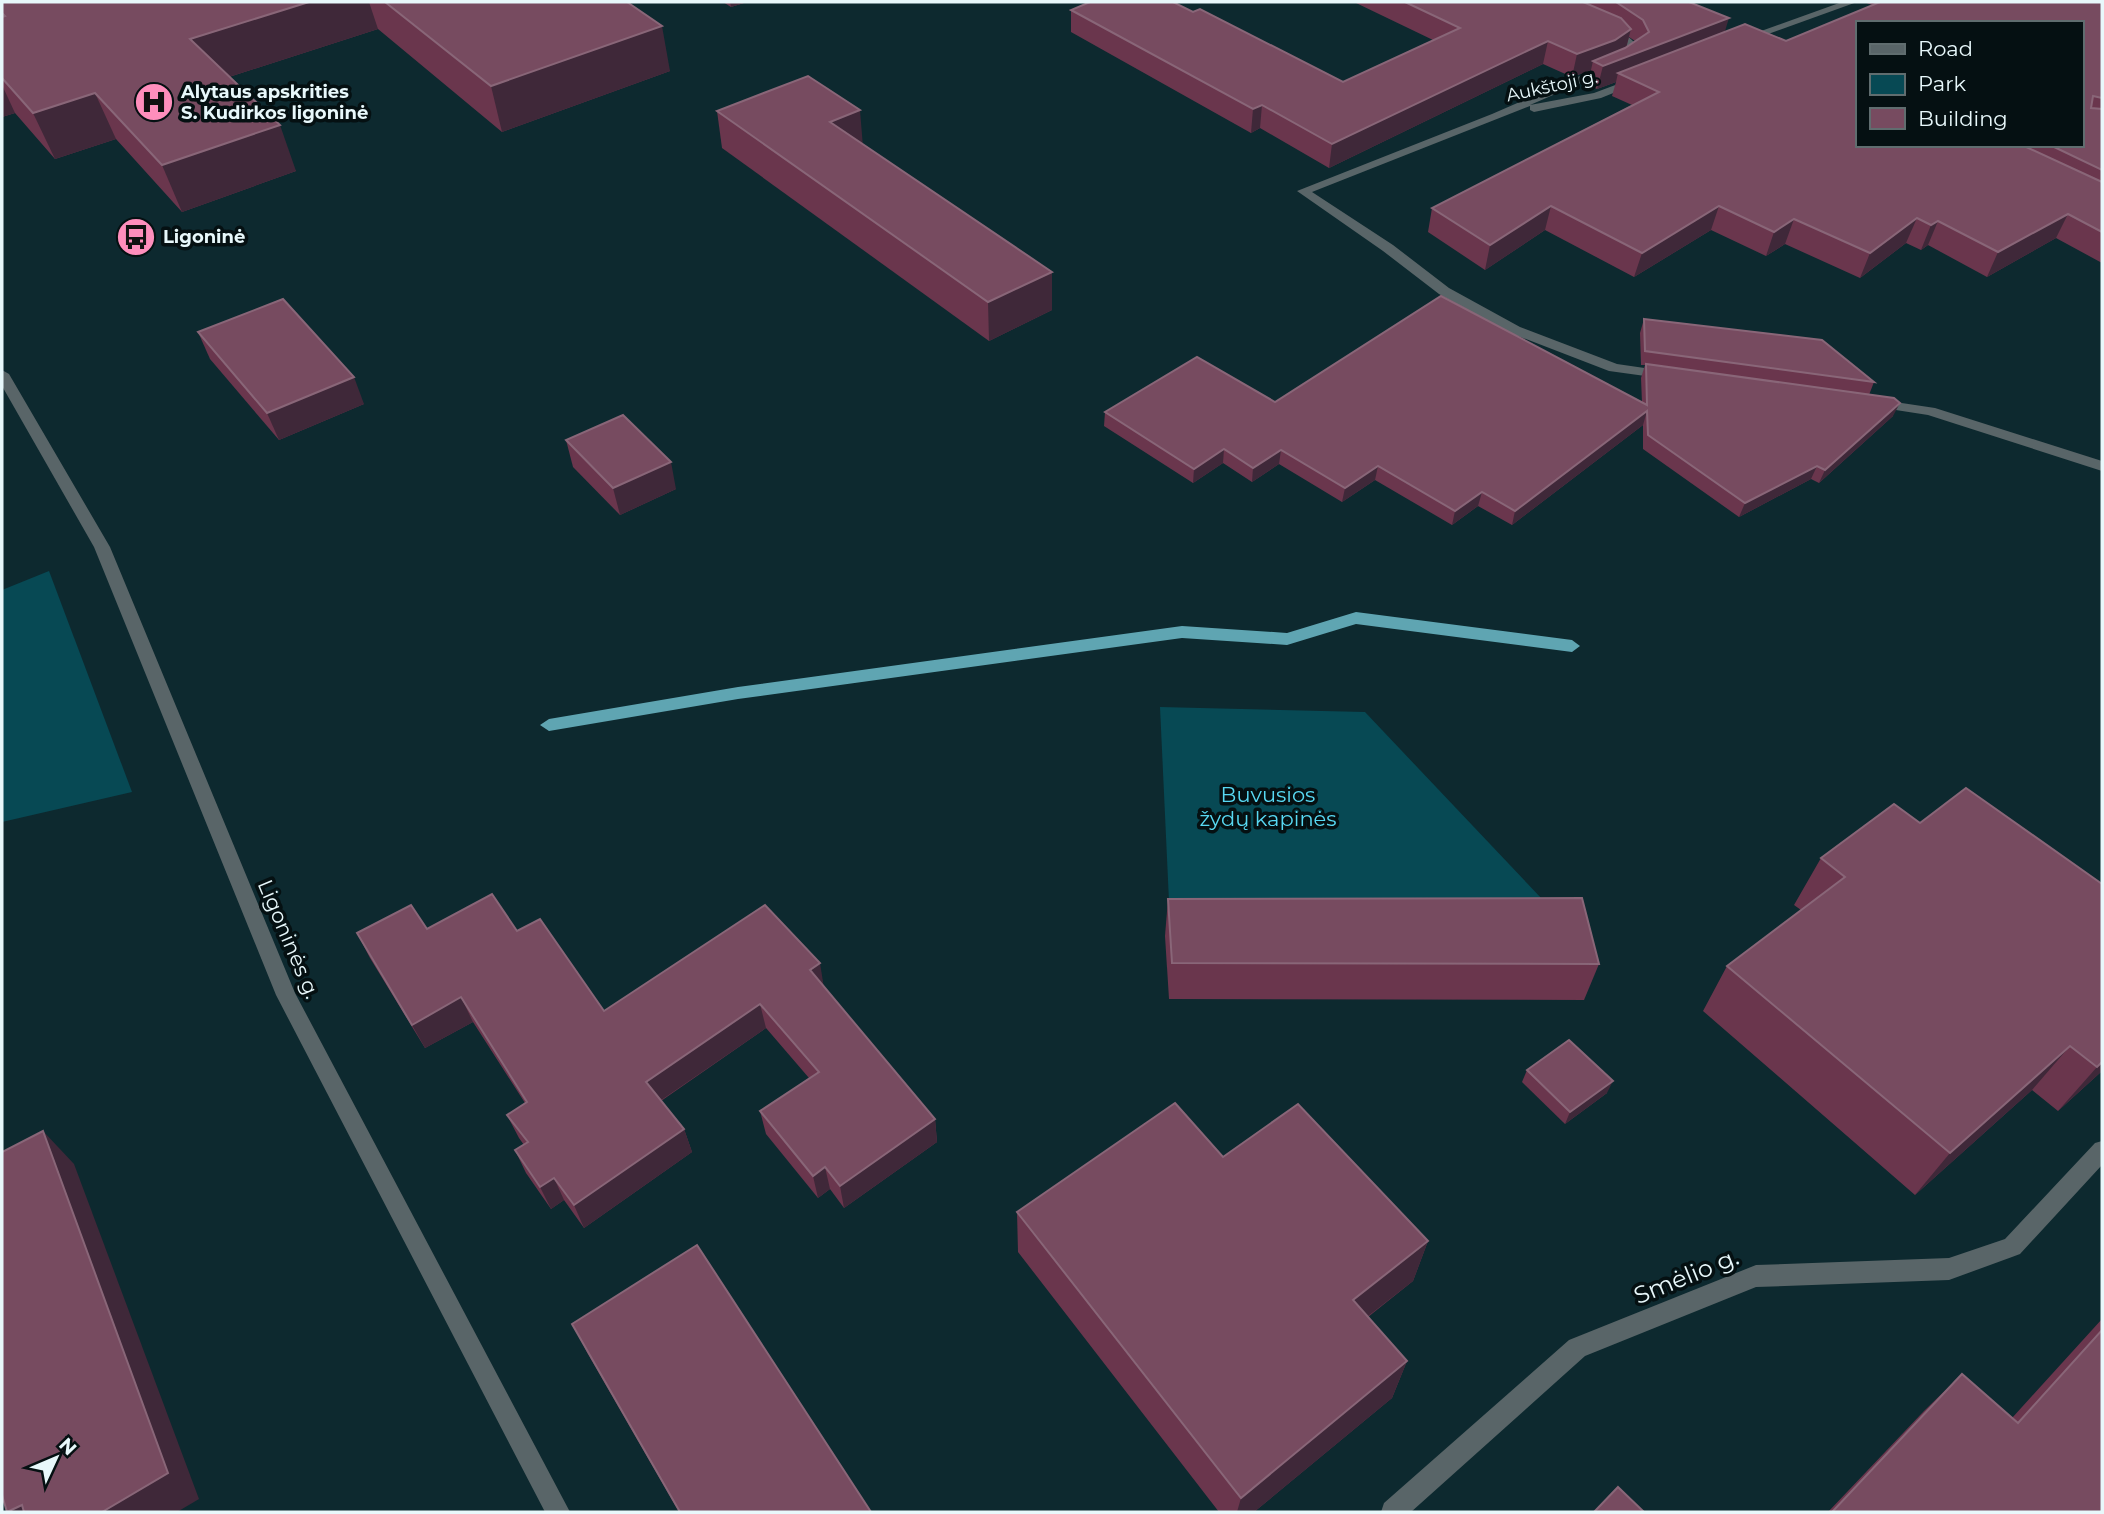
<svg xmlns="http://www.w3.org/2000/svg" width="2104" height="1514" viewBox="0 0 2104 1514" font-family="Montserrat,sans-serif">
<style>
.green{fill:#074954}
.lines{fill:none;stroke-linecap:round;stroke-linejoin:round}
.stream{fill:#5fa5b2;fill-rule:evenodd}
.minor{fill:#596568;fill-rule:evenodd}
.wall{fill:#6a364d;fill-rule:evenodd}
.shaded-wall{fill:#3f2839}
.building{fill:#774b60;stroke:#896678;stroke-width:2}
.labels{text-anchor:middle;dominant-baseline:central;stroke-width:7;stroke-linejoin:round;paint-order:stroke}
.far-street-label{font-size:18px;fill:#e8f8fb;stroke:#051012}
.far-poi-label{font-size:18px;font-weight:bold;fill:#e8f8fb;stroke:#051012;text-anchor:start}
.park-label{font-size:21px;fill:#58d9f3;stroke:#051012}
.street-label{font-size:21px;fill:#e8f8fb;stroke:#051012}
.near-street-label{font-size:24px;fill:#e8f8fb;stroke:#051012}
</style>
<rect width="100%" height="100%" fill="#0d292f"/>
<g class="green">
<polygon points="49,571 132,792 2,822 2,590"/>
<polygon points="1160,707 1365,712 1542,899 1169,901"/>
</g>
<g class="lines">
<polygon class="stream" points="1356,612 1572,640 1580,646 1572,652 1356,624 1287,645 1182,638 738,699 549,731 540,725 549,719 738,687 1182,626 1287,633"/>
<g class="minor">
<polygon points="1842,2 1857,2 1746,42 1736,40"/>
<path d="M 1603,29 C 1618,28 1640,40 1639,55 L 1634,60 L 1530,105 L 1594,93 L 1634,78 L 1640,81 L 1638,83 L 1601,98 L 1534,112 L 1530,110 L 1530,106 L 1312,192 L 1393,245 L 1449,288 L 1520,327 L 1617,364 L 1672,372 L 1672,378 L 1667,379 L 1609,371 L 1510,333 L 1439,294 L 1383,251 L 1297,191 L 1492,114 L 1626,56 L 1629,52 L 1617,39 L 1603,33 Z"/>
<polygon points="2,370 9,374 110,547 295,993 570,1512 545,1512 276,995 94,547 2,386"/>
<polygon points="1875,399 1935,408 2102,461 2102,471 1928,415 1870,406 1870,400"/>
<polygon points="2102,1141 2102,1165 2020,1254 2012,1257 1949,1280 1756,1287 1585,1356 1411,1512 1381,1512 1384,1503 1569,1340 1756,1265 1949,1258 2005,1239 2095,1143"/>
</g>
</g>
<g class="wall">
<polygon points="2,2 627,2 670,71 502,132 378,29 229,77 296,171 182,212 116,139 55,159 15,113 2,117"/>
<polygon points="723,2 747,2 731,7"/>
<path d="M 1354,2 L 1689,2 L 1725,32 L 1786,41 L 1872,5 L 1864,2 L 2102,2 L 2102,263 L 2056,238 L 1987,277 L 1928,245 L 1921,250 L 1906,243 L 1860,278 L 1785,244 L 1766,256 L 1711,230 L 1634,277 L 1545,230 L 1485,270 L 1428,232 L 1432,208 L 1632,105 L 1612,96 L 1616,82 L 1597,89 L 1587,84 L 1591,70 L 1572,77 L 1543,64 L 1329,168 L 1260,128 L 1251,133 L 1071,32 L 1071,10 L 1193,12 L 1343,82 L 1433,40 ZM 2081,23 L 2081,145 L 1857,145 ZM 1629,37 L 1635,41 L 1626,48 Z"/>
<polygon points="717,111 863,145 1052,310 989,341 722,148"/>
<polygon points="1644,319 1874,382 1869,395 1893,416 1819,483 1811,479 1739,517 1643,449 1643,425 1512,525 1478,506 1452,525 1375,480 1342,502 1279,464 1252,482 1223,463 1193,483 1104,426 1105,412 1642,403 1641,378 1645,365 1641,365 1640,333"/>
<polygon points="198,332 364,404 279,440 210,359"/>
<polygon points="566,440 676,489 620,515 573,467"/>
<polygon points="1821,858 2102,884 2102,1071 2058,1111 2032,1090 1915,1195 1703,1011 1727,966 1801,910 1794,905"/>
<polygon points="1168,899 1599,964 1584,1000 1169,999 1165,936"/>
<polygon points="427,929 517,931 604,1011 824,988 935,1119 937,1142 844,1208 830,1189 818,1198 766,1134 760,1111 809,1078 766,1028 661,1101 684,1129 692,1152 584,1228 564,1200 551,1209 526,1173 515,1150 524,1145 519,1138 507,1115 525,1103 473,1022 425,1048 370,958 357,933"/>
<polygon points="1527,1070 1607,1093 1565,1124 1522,1082"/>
<polygon points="1223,1157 1428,1241 1413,1281 1368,1317 1407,1361 1392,1398 1254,1512 1219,1512 1018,1252 1017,1212"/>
<polygon points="2102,1319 2102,1512 1828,1512 1924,1411 1962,1374 2012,1418"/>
<polygon points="572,1324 871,1512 679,1512 588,1354"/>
</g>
<g class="shaded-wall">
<polygon points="309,2 369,2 378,29 207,84 190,39"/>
<polygon points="730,2 747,2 731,7"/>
<polygon points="1729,18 1722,41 1618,73 1616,82 1597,89 1603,66"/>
<polygon points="662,26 670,71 502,132 491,86"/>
<polygon points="1631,29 1625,52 1593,61 1591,70 1572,77 1577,54"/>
<polygon points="1548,41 1543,64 1329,168 1332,144"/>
<polygon points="2,85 15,113 2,117"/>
<polygon points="95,93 116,139 55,159 33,113"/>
<polygon points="1262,105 1260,128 1251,133 1253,109"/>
<polygon points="860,110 863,147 830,122"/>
<polygon points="280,125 296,171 182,212 162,165"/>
<polygon points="1551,206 1545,230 1485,270 1490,245"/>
<polygon points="1719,206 1711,230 1634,277 1642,253"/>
<polygon points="2068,214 2056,238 1987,277 1998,252"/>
<polygon points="1917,218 1906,243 1860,278 1870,253"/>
<polygon points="1794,219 1785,244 1766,256 1774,232"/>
<polygon points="1938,221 1928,245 1921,250 1931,225"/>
<polygon points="1052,272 1052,310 989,341 988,302"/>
<polygon points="354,377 364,404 279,440 267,413"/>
<polygon points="1900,403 1893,416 1819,483 1825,470"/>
<polygon points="1647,411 1643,425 1512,525 1515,511"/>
<polygon points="1224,449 1223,463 1193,483 1194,469"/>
<polygon points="1281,450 1279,464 1252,482 1253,468"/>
<polygon points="671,462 676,489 620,515 613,488"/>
<polygon points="1378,466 1375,480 1342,502 1345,488"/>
<polygon points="1817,466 1811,479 1739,517 1745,503"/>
<polygon points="1482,492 1478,506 1452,525 1455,511"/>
<polygon points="820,963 824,988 810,970"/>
<polygon points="461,997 473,1022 425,1048 412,1025"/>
<polygon points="760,1004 766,1028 654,1105 646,1082"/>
<polygon points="2070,1046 2032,1090 1915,1195 1950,1153"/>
<polygon points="2102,1062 2102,1071 2058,1111 2097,1067"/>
<polygon points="1613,1081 1607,1093 1565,1124 1570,1112"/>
<polygon points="935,1119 937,1142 844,1208 840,1186"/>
<polygon points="684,1129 692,1152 584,1228 574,1205"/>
<polygon points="43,1131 74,1164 199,1499 177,1512 102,1512"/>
<polygon points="825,1167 830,1189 818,1198 813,1176"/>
<polygon points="554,1178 564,1200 551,1209 540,1187"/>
<polygon points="1428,1241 1413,1281 1340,1338 1353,1300"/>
<polygon points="1407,1361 1392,1398 1254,1512 1237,1512 1241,1498"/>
<polygon points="22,1505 33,1512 8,1512"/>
</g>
<g class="building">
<polygon points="2,2 309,2 190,39 280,125 162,165 95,93 33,113 2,78 2,17 5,16 2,13"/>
<polygon points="385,2 627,2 662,26 491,86"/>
<polygon points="1090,2 1173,2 1193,12 1200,9 1343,82 1460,28 1405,2 1583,2 1621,18 1631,29 1615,40 1577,54 1548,41 1332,144 1262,105 1253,109 1071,10"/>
<polygon points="1616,2 1689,2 1729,18 1603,66 1593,61 1625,48 1649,32 1643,20"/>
<polygon points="1880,2 2102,2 2102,98 2093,96 2091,108 2102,109 2102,170 2050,145 2081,145 2081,23 1857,23 1857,145 2022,145 2102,182 2102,232 2068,214 1998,252 1938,221 1931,225 1917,218 1870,253 1794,219 1774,232 1719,206 1642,253 1551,206 1490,245 1432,208 1659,92 1618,73 1745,24 1786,41"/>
<polygon points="808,76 860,110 830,122 1052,272 988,302 717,111"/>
<polygon points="1441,296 1647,405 1646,364 1894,398 1900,403 1825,470 1817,466 1745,503 1648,435 1647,411 1515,511 1482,492 1455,511 1378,466 1345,488 1281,450 1253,468 1224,449 1194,469 1105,412 1197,357 1275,402"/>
<polygon points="283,299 354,377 267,413 198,332"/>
<polygon points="1644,319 1822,340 1874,382 1645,351"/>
<polygon points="623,415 671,462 613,488 566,440"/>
<polygon points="1966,788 2102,884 2102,1062 2097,1067 2070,1046 1950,1153 1727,966 1845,877 1821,858 1894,804 1920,823"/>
<polygon points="492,894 517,931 540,919 604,1011 765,905 820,963 810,970 935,1119 840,1186 825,1167 813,1176 760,1111 819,1072 760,1004 646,1082 684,1129 574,1205 554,1178 540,1187 515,1150 528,1142 507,1115 527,1102 461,997 412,1025 357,933 411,905 427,929"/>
<polygon points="1582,898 1599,964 1172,963 1168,899"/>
<polygon points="1569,1040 1613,1081 1570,1112 1527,1070"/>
<polygon points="1175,1103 1223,1157 1298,1104 1428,1241 1353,1300 1407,1361 1241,1498 1017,1212"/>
<polygon points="43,1131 168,1473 102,1512 24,1512 22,1505 7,1512 2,1495 2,1152"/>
<polygon points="697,1245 871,1512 680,1512 572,1324"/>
<polygon points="2102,1330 2102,1512 1832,1512 1962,1374 2018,1423"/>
<polygon points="1618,1487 1644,1512 1594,1512"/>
</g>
<defs>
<g id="hospital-disc" transform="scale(2.0125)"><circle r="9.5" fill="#fe8ebc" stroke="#051012"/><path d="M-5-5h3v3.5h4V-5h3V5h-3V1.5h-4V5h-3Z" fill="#111"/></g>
<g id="bus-disc" transform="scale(2.0125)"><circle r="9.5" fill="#fe8ebc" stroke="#051012"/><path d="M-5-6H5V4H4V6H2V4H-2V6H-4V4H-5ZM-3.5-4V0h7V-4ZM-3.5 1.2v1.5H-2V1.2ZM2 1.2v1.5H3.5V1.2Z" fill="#111"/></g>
</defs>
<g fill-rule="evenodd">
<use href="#hospital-disc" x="154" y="102"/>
<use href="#bus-disc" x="136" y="237"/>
</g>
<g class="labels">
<g class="far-street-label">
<text transform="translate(1552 86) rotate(-12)">Aukštoji g.</text>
</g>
<g class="far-poi-label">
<text x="181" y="92">Alytaus apskrities<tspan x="181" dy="21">S. Kudirkos ligoninė</tspan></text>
<text x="163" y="237">Ligoninė</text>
</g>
<g class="park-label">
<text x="1268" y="794">Buvusios<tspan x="1268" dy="24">žydų kapinės</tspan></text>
</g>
<g class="street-label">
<text transform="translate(289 939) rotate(67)">Ligoninės g.</text>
</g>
<g class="near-street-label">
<text transform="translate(1686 1276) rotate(-22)">Smėlio g.</text>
</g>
</g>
<rect width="2104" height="1514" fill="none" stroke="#e8f8fb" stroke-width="7"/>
<rect x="1856" y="21" width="228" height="126" fill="#051012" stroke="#606d6f" stroke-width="2"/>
<rect x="1870" y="44" width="35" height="10" fill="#596568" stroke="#606d6f" stroke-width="2"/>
<text x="1918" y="56" font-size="21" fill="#e8f8fb">Road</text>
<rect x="1870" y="74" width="35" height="21" fill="#074954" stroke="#606d6f" stroke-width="2"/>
<text x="1918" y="91" font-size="21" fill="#e8f8fb">Park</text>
<rect x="1870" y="108" width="35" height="21" fill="#774b60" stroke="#606d6f" stroke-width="2"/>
<text x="1918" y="126" font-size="21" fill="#e8f8fb">Building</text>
<g transform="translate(56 1458) rotate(46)" stroke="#051012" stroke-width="5" paint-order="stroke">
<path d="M0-5L12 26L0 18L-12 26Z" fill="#e8f8fb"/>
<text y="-10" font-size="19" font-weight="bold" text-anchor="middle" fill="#e8f8fb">N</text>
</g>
</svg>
